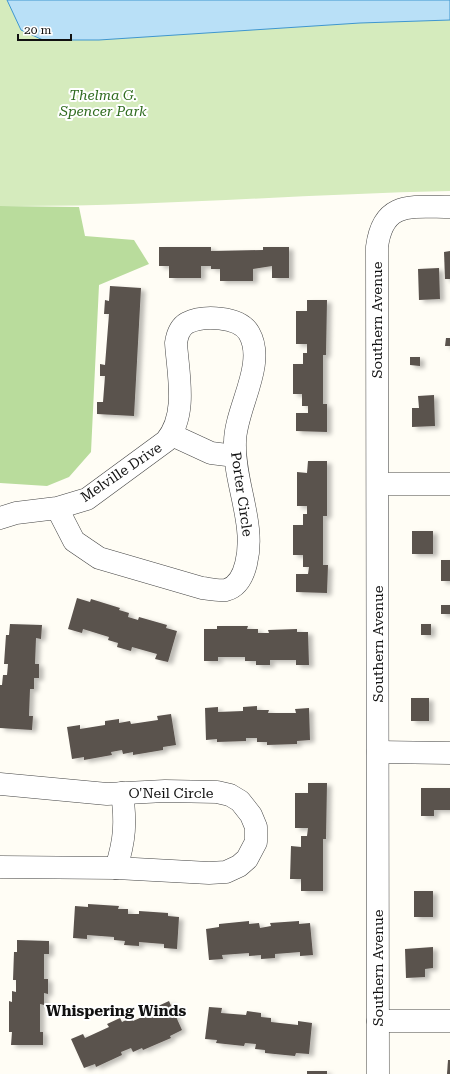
<svg xmlns="http://www.w3.org/2000/svg" width="450" height="1074" viewBox="0 0 450 1074" font-family="'Roboto Serif',serif">
<style>
.green{fill:#d5ebbd}
.forest{fill:#b9dc9c}
.water{fill:#b9e0f7;stroke:#3f96cf}
.building{fill:#5a524d;filter:url(#shadow)}
.lines{fill:none;stroke-linecap:round;stroke-linejoin:round}
.minor-casing{stroke:#444;stroke-width:23}
.minor{stroke:#fff;stroke-width:22}
.labels{text-anchor:middle;dominant-baseline:central;stroke-width:4;stroke-linejoin:round;paint-order:stroke}
.park-label{font-size:14px;font-style:italic;fill:#2f6b1f;stroke:#fff}
.street-label{font-size:14px;fill:#111;stroke:#fff}
.neighbourhood-label{font-size:15px;font-weight:bold;fill:#111;stroke:#fff}
</style>
<defs>
<filter id="shadow"><feDropShadow dx="4.5" dy="2.5" stdDeviation="2" flood-color="#0004"/></filter>
</defs>
<rect width="100%" height="100%" fill="#fffdf5"/>
<path class="green" d="M 0,0 L 450,0 L 450,191 C 300,194 150,207 0,206 Z"/>
<polygon class="forest" points="0,206 79,207 85,236 134,240 149,264 99,285 91,452 69,477 47,486 0,483"/>
<polygon class="water" points="7,0 450,0 450,20 360,23 99,40 43,40 21,30"/>
<g class="building">
<polygon points="159,247 211,247 211,251 263,250 263,247 289,247 289,278 272,278 272,266 253,269 253,281 220,281 220,269 211,269 211,266 201,266 201,278 169,278 169,266 159,266"/>
<polygon points="450,251 450,279 445,279 444,252"/>
<polygon points="439,268 440,299 419,300 418,269"/>
<polygon points="110,286 141,288 134,416 97,414 97,402 103,402 105,376 100,376 100,364 105,365 109,314 104,314 105,300 109,301"/>
<polygon points="307,300 327,300 326,355 323,355 323,404 327,404 327,432 296,431 296,413 308,413 308,406 302,406 302,394 293,394 293,364 303,364 303,353 307,353 307,344 296,344 296,311 307,311"/>
<polygon points="446,338 450,338 450,346 445,346"/>
<polygon points="410,357 420,357 420,366 410,365"/>
<polygon points="434,395 435,426 412,427 412,408 419,408 418,396"/>
<polygon points="308,461 327,461 327,516 323,516 323,565 328,565 327,593 296,592 296,574 308,574 309,567 303,567 303,555 293,555 293,525 303,525 303,514 307,514 307,506 297,506 297,472 307,473"/>
<rect x="412" y="531" width="21" height="23"/>
<rect x="441" y="560" width="9" height="21"/>
<polygon points="77,598 90,602 91,599 120,608 119,610 129,613 128,617 138,620 139,617 167,625 166,628 177,631 168,662 155,659 157,654 132,647 131,651 117,647 118,643 108,640 109,637 83,629 82,633 68,629"/>
<rect x="441" y="605" width="9" height="9"/>
<polygon points="10,624 42,625 41,639 36,638 35,664 39,664 39,678 34,678 34,689 30,689 29,716 33,716 32,730 0,728 0,685 2,685 3,675 7,675 8,664 4,664 6,635 9,635"/>
<rect x="421" y="624" width="10" height="11"/>
<polygon points="217,626 248,626 247,629 258,629 258,633 269,633 268,630 297,629 297,632 308,632 309,665 296,665 296,660 270,660 270,665 256,665 256,661 245,661 245,657 218,657 218,661 204,661 204,629 217,629"/>
<rect x="411" y="698" width="18" height="23"/>
<polygon points="257,706 257,710 269,710 268,713 296,713 295,709 309,708 310,740 297,741 297,744 267,745 267,742 257,742 257,738 246,738 246,741 217,742 217,739 206,740 205,708 218,707 218,712 243,711 243,707"/>
<polygon points="171,714 176,745 163,747 163,750 133,755 133,752 123,754 122,750 111,752 112,755 84,760 84,757 72,759 67,727 80,725 80,729 105,725 105,721 119,719 119,723 130,721 131,724 158,720 157,716"/>
<polygon points="308,783 327,783 326,839 323,839 323,891 301,891 301,879 290,879 291,846 301,847 301,836 307,836 308,828 295,828 295,793 308,793"/>
<polygon points="421,788 450,788 450,810 434,810 434,816 421,816"/>
<rect x="414" y="891" width="19" height="26"/>
<polygon points="88,904 119,906 118,909 128,909 128,914 139,914 139,911 168,913 168,916 179,917 177,949 164,948 164,944 139,942 139,946 124,945 125,941 114,940 114,937 87,935 87,939 73,938 75,906 88,907"/>
<polygon points="249,921 249,924 259,923 260,928 271,926 270,923 299,921 299,924 310,923 313,955 300,956 300,952 275,954 275,958 261,959 261,955 249,956 249,953 222,955 223,959 209,960 206,929 219,927 219,924"/>
<polygon points="17,940 49,941 49,954 44,954 44,979 48,979 48,994 44,993 44,1005 40,1004 40,1032 43,1032 43,1045 11,1045 12,1032 9,1032 9,1001 12,1002 12,991 16,992 16,980 13,980 14,952 17,952"/>
<polygon points="433,947 433,968 425,969 425,977 406,978 405,949"/>
<polygon points="169,1001 182,1030 170,1036 171,1038 143,1050 142,1048 133,1052 131,1048 121,1052 122,1055 96,1067 95,1064 84,1068 71,1039 83,1034 85,1038 109,1027 107,1024 120,1018 122,1022 132,1017 133,1021 158,1010 156,1007"/>
<polygon points="209,1007 222,1008 221,1013 246,1015 247,1011 261,1013 261,1017 271,1018 271,1022 298,1025 298,1021 312,1023 309,1054 296,1053 295,1056 265,1053 265,1050 255,1049 256,1044 245,1043 244,1046 216,1043 217,1040 205,1039"/>
<polygon points="448,1060 450,1060 450,1074 447,1074"/>
<rect x="307" y="1071" width="20" height="3"/>
</g>
<g class="lines">
<g class="minor-casing">
<g id="minor">
<polyline points="172,435 211,453 235,456"/>
<polyline points="378,484 450,484"/>
<path d="M 0,518 L 16,513 L 57,508 L 87,499 L 166,441 C 188,415 178,374 176,343 C 177,336 180,327 187,323 C 203,315 239,316 249,333 C 267,364 235,409 235,442 C 234,472 245,499 248,529 C 250,547 248,584 226,590 C 218,591 210,589 202,588 L 99,558 L 74,541 L 57,508"/>
<polyline points="378,752 450,753"/>
<polyline points="0,784 107,794 165,791 217,792 230,795 240,801 251,815 256,827 256,842 247,859 239,866 226,872 209,873 116,868 0,867"/>
<path d="M 116,868 C 125,840 126,822 122,793"/>
<polyline points="378,1021 450,1021"/>
<path d="M 378,1074 L 377,247 C 383,200 412,207 450,207"/>
</g>
</g>
<use href="#minor" class="minor"/>
</g>
<g class="labels">
<g class="park-label">
<text x="103" y="95">Thelma G.<tspan x="103" dy="16">Spencer Park</tspan></text>
</g>
<g class="street-label">
<text transform="translate(377 320) rotate(-90)">Southern Avenue</text>
<text transform="translate(121 472) rotate(-34)">Melville Drive</text>
<text transform="translate(242 494) rotate(82)">Porter Circle</text>
<text transform="translate(378 644) rotate(-90)">Southern Avenue</text>
<text x="171" y="793">O'Neil Circle</text>
<text transform="translate(378 968) rotate(-90)">Southern Avenue</text>
</g>
<g class="neighbourhood-label">
<text x="116" y="1011">Whispering Winds</text>
</g>
</g>
<path d="M18 34v6h53v-6" fill="none" stroke="#111111" stroke-width="2"/>
<text x="24" y="34" font-size="12" fill="#111111" stroke="#ffffff" stroke-width="3" paint-order="stroke">20 m</text>
</svg>
